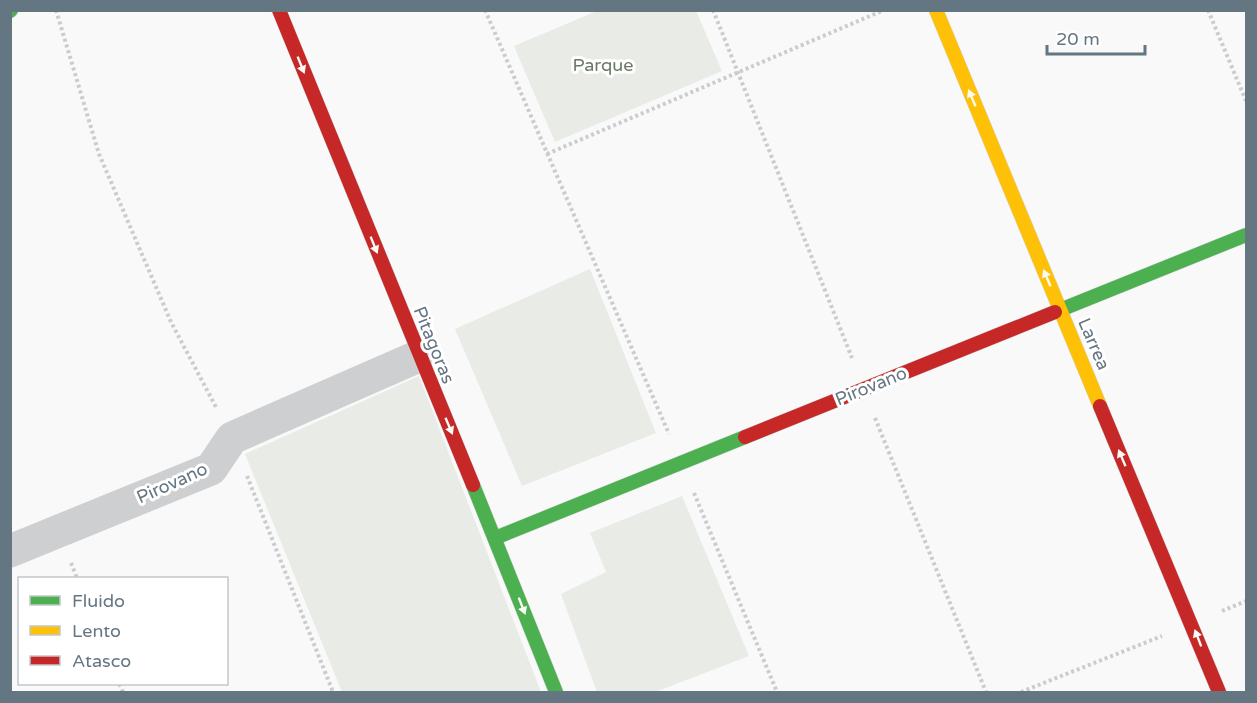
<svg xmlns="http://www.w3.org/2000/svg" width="1257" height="703" viewBox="0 0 1257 703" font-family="'Varela Round',sans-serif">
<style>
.green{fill:#e8ebe6}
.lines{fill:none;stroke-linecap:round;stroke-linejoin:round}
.fast-casing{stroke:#d5d6d7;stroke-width:15}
.slow-casing{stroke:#d5d6d7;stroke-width:15}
.jam-casing{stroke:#d5d6d7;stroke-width:15}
.path{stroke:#cbcccd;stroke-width:4;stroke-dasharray:3 3;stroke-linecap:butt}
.street{stroke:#cecfd0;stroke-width:33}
.fast{stroke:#4caf50;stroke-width:14}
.slow{stroke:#ffc107;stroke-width:14}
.jam{stroke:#c62828;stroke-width:14}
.oneway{fill:#f6fbf6}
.labels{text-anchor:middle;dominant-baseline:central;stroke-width:6;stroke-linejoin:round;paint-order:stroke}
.park-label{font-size:18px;fill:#687a64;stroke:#fff}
.street-label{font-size:18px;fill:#657683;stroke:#fff}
</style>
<rect width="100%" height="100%" fill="#f9f9f9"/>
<g class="green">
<polygon points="597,11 696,11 722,71 555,142 514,46"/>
<polygon points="590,269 656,433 522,486 455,329"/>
<polygon points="419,376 541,692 342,692 245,454"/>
<polygon points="682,496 749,656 655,692 597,692 561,594 606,572 590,533"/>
</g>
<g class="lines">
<g class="fast-casing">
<g id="fast">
<polyline points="10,11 11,10"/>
<polyline points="1055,312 1246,235"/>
<polyline points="473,485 556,692"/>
<polyline points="495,538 745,437"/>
</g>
</g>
<g class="slow-casing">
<polyline id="slow" points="936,10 1100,406"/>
</g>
<g class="jam-casing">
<g id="jam">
<polyline points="279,10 473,485"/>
<polyline points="1100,406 1219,692"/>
<polyline points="745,437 1055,312"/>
</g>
</g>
<g class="path">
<polyline points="56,10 99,154 171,322 217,409"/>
<polyline points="485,10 669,434"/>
<polyline points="713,10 852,358"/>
<polyline points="1208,10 1246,101"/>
<polyline points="547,154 884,10"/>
<polyline points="875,418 986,692"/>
<polyline points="247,476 333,692"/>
<polyline points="694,493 777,692"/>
<polyline points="71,563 77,578"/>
<polyline points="1222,611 1246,601"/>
<polyline points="119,684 123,692"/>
<polyline points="1021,692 1162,636"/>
</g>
<polyline class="street" points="10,551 211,469 232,438 419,356"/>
<use href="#fast" class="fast"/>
<use href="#slow" class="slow"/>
<use href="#jam" class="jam"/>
</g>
<defs><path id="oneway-solid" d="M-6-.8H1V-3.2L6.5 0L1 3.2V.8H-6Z" transform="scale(1.5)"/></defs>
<g class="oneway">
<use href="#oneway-solid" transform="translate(301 65) rotate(68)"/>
<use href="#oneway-solid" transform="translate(972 98) rotate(-113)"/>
<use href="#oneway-solid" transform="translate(374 245) rotate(68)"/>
<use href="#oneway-solid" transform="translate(1047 278) rotate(-113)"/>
<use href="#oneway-solid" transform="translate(449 426) rotate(67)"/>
<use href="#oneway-solid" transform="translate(1122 458) rotate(-113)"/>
<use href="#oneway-solid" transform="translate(522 606) rotate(69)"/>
<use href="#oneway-solid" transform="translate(1198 638) rotate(-111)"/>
</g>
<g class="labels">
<g class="park-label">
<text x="603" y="65">Parque</text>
</g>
<g class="street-label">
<text transform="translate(1094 344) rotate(67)">Larrea</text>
<text transform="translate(434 345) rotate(68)">Pitagoras</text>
<text transform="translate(871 386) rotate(-22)">Pirovano</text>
<text transform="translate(172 483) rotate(-24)">Pirovano</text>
</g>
</g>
<rect width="1257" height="703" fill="none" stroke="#657683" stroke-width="24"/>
<rect x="18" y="577" width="210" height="108" fill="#ffffff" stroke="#c1c8cd" stroke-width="1.5"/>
<rect x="30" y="596" width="30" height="9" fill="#4caf50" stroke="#c1c8cd" stroke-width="1.5"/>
<text x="72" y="607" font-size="18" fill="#657683">Fluido</text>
<rect x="30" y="626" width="30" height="9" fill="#ffc107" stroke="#c1c8cd" stroke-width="1.5"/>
<text x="72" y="637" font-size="18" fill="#657683">Lento</text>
<rect x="30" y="656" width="30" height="9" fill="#c62828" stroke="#c1c8cd" stroke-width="1.5"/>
<text x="72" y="667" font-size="18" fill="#657683">Atasco</text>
<path d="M1047 45v9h98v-9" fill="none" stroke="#657683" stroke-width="3"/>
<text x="1056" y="45" font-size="18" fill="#657683" stroke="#ffffff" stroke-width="4.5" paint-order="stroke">20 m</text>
</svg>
